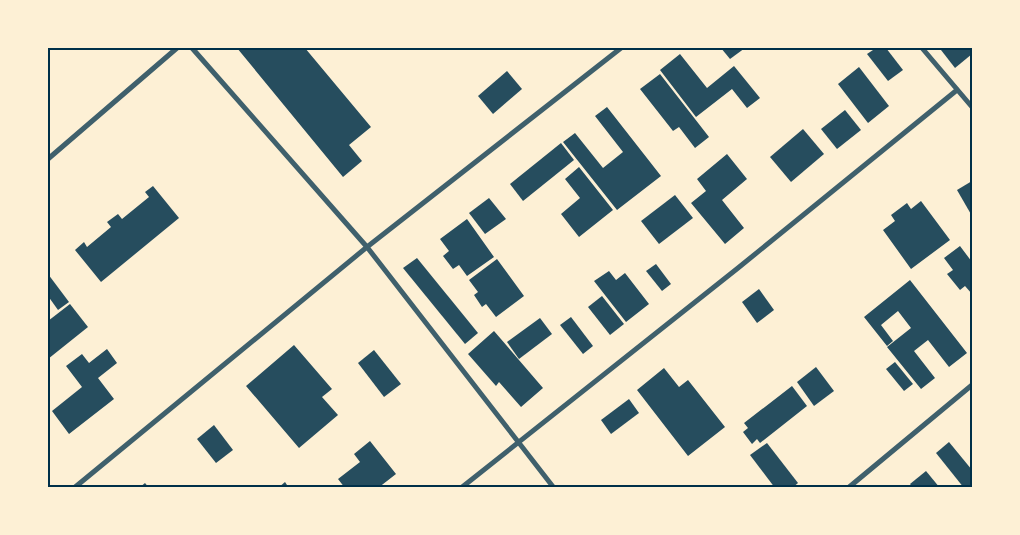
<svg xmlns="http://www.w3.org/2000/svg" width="1020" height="535" viewBox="0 0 1020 535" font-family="Manrope,sans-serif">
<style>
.building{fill:#264d5e}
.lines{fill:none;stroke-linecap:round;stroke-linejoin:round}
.minor{stroke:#3f606c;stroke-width:5}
.neatline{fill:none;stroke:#003049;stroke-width:2}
</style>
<rect width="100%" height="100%" fill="#fdf0d5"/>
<g class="building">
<polygon points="237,48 305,48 371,127 349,145 362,161 343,177"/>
<polygon points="721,48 745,48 730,59"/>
<polygon points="876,48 886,48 903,70 888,81 867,54"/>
<polygon points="944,48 972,48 972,54 955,68 941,50"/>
<polygon points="680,54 707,88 734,66 760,98 747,108 732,89 696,117 660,70"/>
<polygon points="859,67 889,106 868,123 838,84"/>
<polygon points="507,71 522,89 493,114 478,96"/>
<polygon points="660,74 709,137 695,148 679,127 673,131 640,89"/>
<polygon points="607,107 661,176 617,210 563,142 575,133 603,168 623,152 595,116"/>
<polygon points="845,110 861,130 837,149 821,129"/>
<polygon points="803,129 824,154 791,182 770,157"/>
<polygon points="561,143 574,160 523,201 510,184"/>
<polygon points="727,154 747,179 722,200 744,228 725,244 691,203 706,191 697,179"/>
<polygon points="579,167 613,210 579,237 561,214 580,198 565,179"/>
<polygon points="972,181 972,216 957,190"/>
<polygon points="153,186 179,218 101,282 75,250 84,242 87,247 111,227 107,222 118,214 122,219 149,197 145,192"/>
<polygon points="675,195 693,218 659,244 641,221"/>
<polygon points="489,198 506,219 485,234 469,213"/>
<polygon points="921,201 950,240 911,269 883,230 895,221 891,215 907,203 911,209"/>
<polygon points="467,219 494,257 467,276 459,265 453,269 443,256 449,251 440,239"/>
<polygon points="960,246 972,262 972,294 965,286 960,290 947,274 953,270 944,258"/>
<polygon points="417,258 478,333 465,344 403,268"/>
<polygon points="497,259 524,296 496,317 486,304 482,307 474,295 478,292 469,280"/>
<polygon points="656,264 671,284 662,291 646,271"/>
<polygon points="609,271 616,280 625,273 649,304 626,322 594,281"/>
<polygon points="48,274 69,302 58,310 48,296"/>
<polygon points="910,280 967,353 949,367 928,340 914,351 935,378 921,389 887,347 911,328 898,311 881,325 893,341 887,346 864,317"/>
<polygon points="759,289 774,310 757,323 742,302"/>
<polygon points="602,296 624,324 610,335 588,307"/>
<polygon points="70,304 88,327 48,359 48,321"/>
<polygon points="571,317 593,346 583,354 560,325"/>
<polygon points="540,318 552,334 519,359 507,342"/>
<polygon points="494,331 543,388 521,407 499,382 496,386 468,354"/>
<polygon points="294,345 332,389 322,397 338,415 299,448 246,386"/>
<polygon points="107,349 117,363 98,378 114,399 69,434 52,411 82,387 66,366 82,354 89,363"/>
<polygon points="374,350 401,384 384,397 358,363"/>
<polygon points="895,362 913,384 904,391 886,369"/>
<polygon points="816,367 834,391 814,406 797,382"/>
<polygon points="664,368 679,387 688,380 725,427 688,456 637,390"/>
<polygon points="792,386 807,406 760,443 757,439 752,444 743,432 748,428 744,423"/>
<polygon points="629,399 639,413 611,434 601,420"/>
<polygon points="214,425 233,450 216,463 197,439"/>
<polygon points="370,441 396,474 378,488 345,488 338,479 360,462 354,454"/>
<polygon points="949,442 972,470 972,488 964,488 936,453"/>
<polygon points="767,443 798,483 792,488 775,488 750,455"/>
<polygon points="926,471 940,488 913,488 910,484"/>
<polygon points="285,482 289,488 278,488"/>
<polygon points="145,483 149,488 139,488"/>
</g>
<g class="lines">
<g class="minor">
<polyline points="192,48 367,247 554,488"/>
<polyline points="922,48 972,107"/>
<polyline points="48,159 177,48"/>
<polyline points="74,488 367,247 621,48"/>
<polyline points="461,488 738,268 957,90"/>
<polyline points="848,488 972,385"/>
</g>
</g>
<rect width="1020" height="535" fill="none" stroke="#fdf0d5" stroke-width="98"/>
<rect x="49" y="49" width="922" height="437" class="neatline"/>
</svg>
